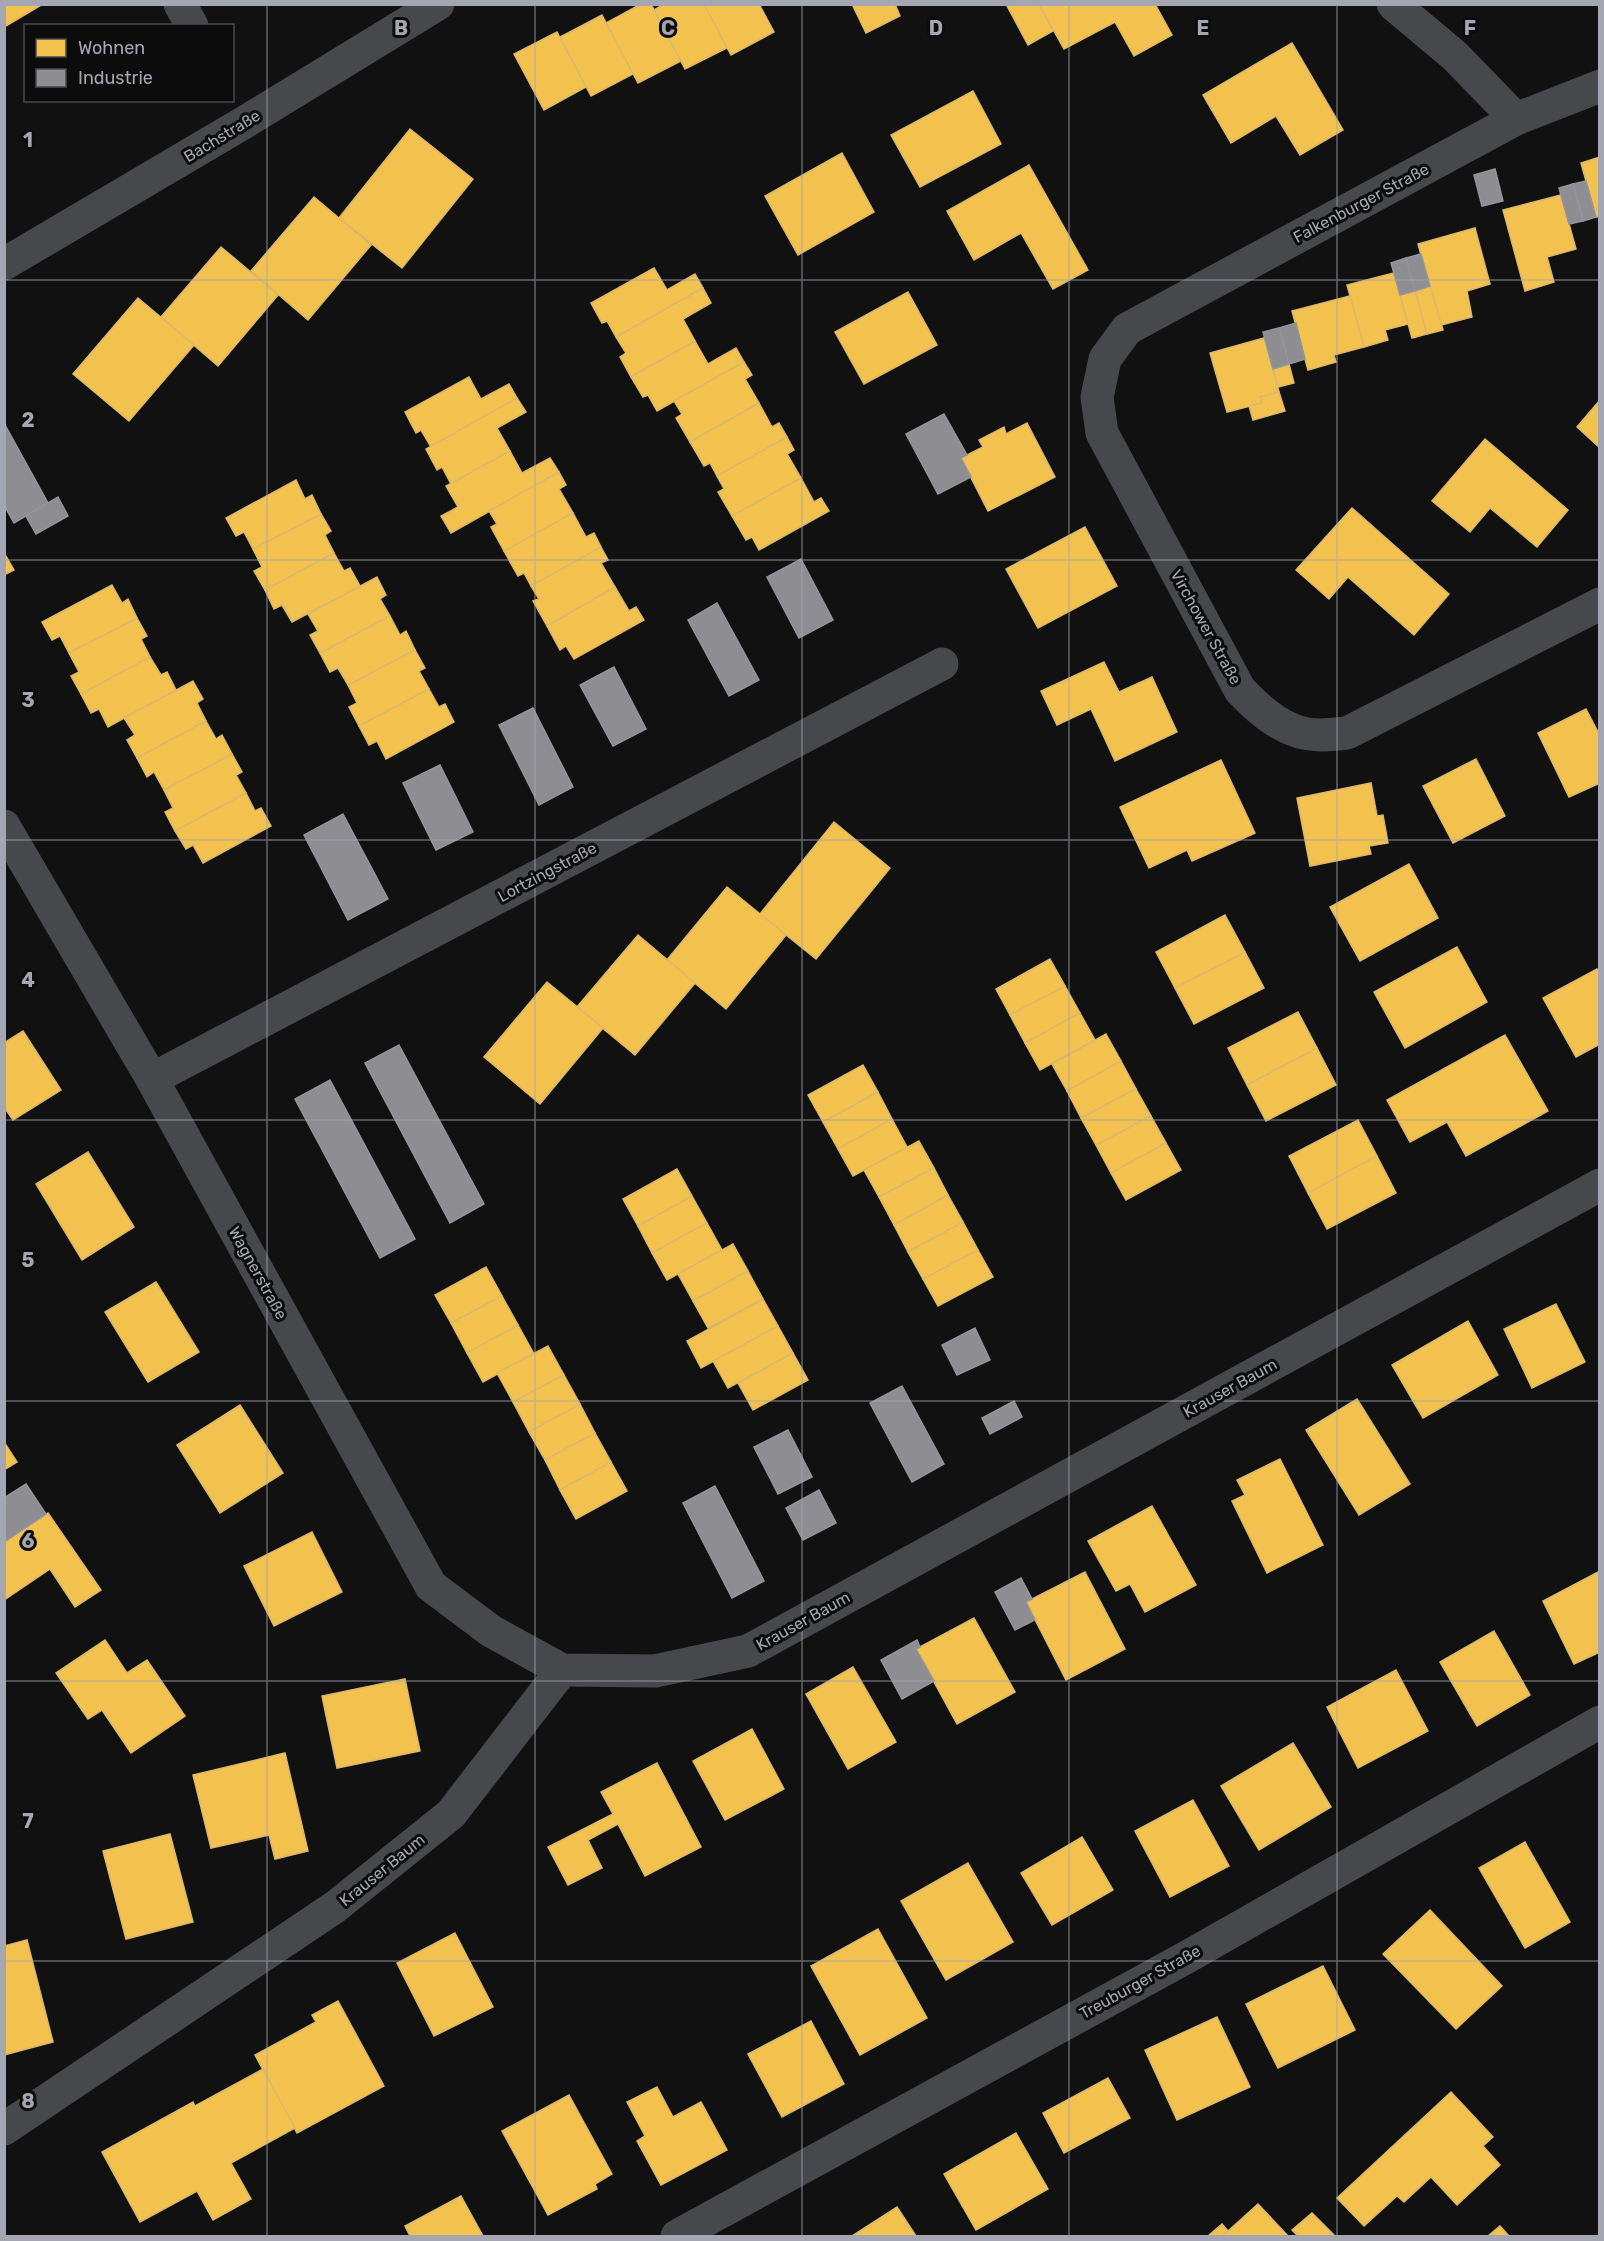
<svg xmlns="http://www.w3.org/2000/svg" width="1604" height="2241" viewBox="0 0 1604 2241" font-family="Rubik,sans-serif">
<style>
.homes{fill:#f2c14e;stroke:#dbb96c;stroke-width:1.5}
.industry{fill:#8d8d92;stroke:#94959b;stroke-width:1.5}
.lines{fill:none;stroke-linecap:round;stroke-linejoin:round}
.street{stroke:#47484b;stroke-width:33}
.grid{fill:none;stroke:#a4a7b1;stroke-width:1.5;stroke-opacity:0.55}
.labels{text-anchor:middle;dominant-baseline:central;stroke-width:6;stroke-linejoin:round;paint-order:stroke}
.street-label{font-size:16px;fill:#a4a7b1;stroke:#0c0c0d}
.grid-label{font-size:20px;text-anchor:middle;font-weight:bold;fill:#a4a7b1;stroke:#0c0c0d;stroke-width:6;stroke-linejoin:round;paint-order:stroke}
</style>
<rect width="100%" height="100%" fill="#111112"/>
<g class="homes">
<polygon points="4,4 43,4 6,26"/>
<polygon points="641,4 651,4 681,61 638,83 606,23"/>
<polygon points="664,4 704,4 727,48 685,69 654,10"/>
<polygon points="704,4 759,4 774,32 731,55"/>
<polygon points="852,4 895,4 900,16 866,33"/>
<polygon points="1006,4 1044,4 1040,6 1053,31 1028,45"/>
<polygon points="1044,4 1155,4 1172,35 1134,56 1115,22 1064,49 1040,6"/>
<polygon points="602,15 633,74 591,96 560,37"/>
<polygon points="557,32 586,87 544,110 514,54"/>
<polygon points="1292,43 1343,130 1300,155 1276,116 1231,143 1203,95"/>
<polygon points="973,91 1001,144 920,187 891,135"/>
<polygon points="410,129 473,179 402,268 339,218"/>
<polygon points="842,153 874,212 798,255 765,196"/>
<polygon points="1600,157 1600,216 1596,217 1581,163"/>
<polygon points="1029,165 1088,270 1053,289 1021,233 974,260 947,211"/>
<polygon points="1561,195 1576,249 1547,257 1554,282 1525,291 1503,210"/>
<polygon points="314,197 371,245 308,320 251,271"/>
<polygon points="1475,228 1490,284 1467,291 1472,317 1441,325 1418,244"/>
<polygon points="221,247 278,295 218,366 161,317"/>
<polygon points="654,268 667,290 695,274 703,288 616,337 607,321 602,323 591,303"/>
<polygon points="1394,273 1408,324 1385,330 1388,340 1364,347 1347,285"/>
<polygon points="1430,286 1443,330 1427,334 1415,291"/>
<polygon points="703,288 711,303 683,319 695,341 631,377 620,357 626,353 616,337"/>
<polygon points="1415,291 1427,334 1412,338 1400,295"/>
<polygon points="908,292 937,345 864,384 835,332"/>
<polygon points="1350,296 1364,347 1334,355 1336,362 1308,370 1292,311"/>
<polygon points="138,298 194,345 129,421 73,374"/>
<polygon points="1264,338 1279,392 1260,397 1262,403 1227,412 1210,353"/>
<polygon points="695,341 708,364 736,348 744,362 657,411 648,395 643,397 631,377"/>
<polygon points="744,362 752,375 745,379 759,403 690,442 676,418 682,414 674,401"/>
<polygon points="1289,364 1294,383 1278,387 1273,369"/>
<polygon points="469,377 481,399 509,384 517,398 431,447 421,430 416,433 405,412"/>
<polygon points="1279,392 1285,411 1253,420 1249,406 1262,403 1260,397"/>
<polygon points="517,398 526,412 497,428 510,451 451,484 442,467 437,470 426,449"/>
<polygon points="1600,400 1600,448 1577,427"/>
<polygon points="759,403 772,427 779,423 787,437 717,476 710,463 704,466 690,442"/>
<polygon points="1027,423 1055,477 988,511 961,458 983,447 979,440 1004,427 1006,434"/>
<polygon points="787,437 794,450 787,454 801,478 732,516 718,492 724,489 717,476"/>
<polygon points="1485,439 1568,510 1537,547 1490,508 1470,532 1432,501"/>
<polygon points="510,451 522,473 550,458 559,472 451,533 441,516 458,507 446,486"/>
<polygon points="559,472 566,485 559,489 573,513 504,551 491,527 497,524 489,511"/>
<polygon points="801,478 814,502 821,498 829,511 759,550 752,537 746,540 732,516"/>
<polygon points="296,480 305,499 312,495 321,514 253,549 244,532 236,536 226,518"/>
<polygon points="1352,508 1449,594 1414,635 1348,577 1329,599 1296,570"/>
<polygon points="573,513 586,537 594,533 601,547 531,586 524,573 518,576 504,551"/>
<polygon points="321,514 331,531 325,535 334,553 265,590 254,571 262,567 253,549"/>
<polygon points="1085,527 1117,586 1038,628 1006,569"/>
<polygon points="601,547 608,560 601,563 615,587 547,626 533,601 539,599 531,586"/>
<polygon points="4,553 14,570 4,575"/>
<polygon points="334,553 344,571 350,568 360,586 292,622 282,605 274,609 265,590"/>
<polygon points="377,577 386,595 380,599 390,616 320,653 310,635 318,631 308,614"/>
<polygon points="112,585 122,603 128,599 137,618 69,653 60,636 52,640 42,622"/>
<polygon points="615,587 629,611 636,607 644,620 574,659 566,646 560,650 547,626"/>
<polygon points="390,616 400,635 406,631 415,650 348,685 338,668 330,672 320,653"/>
<polygon points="137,618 147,636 141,639 150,657 81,694 71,676 79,672 69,653"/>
<polygon points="415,650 425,668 419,671 429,689 359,726 349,707 357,703 348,685"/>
<polygon points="150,657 161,675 167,672 176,690 108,727 99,709 91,713 81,694"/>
<polygon points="1104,662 1119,692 1152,677 1177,732 1115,761 1091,709 1057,725 1041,691"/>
<polygon points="193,681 203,699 197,703 206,721 137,758 127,740 135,735 124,718"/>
<polygon points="429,689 439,707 445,704 454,722 386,759 377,741 369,745 359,726"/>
<polygon points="1586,709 1600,736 1600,783 1569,797 1538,733"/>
<polygon points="206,721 216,739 222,735 232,754 164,790 154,772 147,777 137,758"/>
<polygon points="232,754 242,772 236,775 246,793 175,831 165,812 173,808 164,790"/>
<polygon points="1476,759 1505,816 1453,843 1423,786"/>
<polygon points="1221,760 1255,833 1192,861 1187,850 1149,868 1120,807"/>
<polygon points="1371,783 1377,816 1383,815 1388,843 1369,846 1371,854 1310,866 1297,798"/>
<polygon points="246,793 255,811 261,808 271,826 203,863 193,845 186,849 175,831"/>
<polygon points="834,822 890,868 816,959 760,914"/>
<polygon points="1409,864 1438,918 1360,961 1330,907"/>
<polygon points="727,887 786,935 726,1009 667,960"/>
<polygon points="1225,915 1245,952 1175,988 1156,952"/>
<polygon points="638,935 695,983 635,1055 577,1007"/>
<polygon points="1457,947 1487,1002 1405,1048 1374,992"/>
<polygon points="1245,952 1264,988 1194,1024 1175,988"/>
<polygon points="1050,959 1065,986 1010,1015 996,989"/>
<polygon points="1597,969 1600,974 1600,1044 1576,1057 1543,998"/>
<polygon points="547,982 603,1028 540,1104 484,1057"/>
<polygon points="1065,986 1080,1013 1025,1043 1010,1015"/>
<polygon points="1298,1012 1317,1048 1247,1085 1228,1048"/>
<polygon points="1080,1013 1095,1040 1040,1070 1025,1043"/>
<polygon points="23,1031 61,1090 13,1120 4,1107 4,1043"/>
<polygon points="1106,1034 1121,1061 1067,1091 1052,1064"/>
<polygon points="1505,1035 1548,1111 1466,1156 1447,1122 1410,1142 1387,1100"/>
<polygon points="1317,1048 1336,1085 1266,1121 1247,1085"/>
<polygon points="1121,1061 1136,1089 1081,1118 1067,1091"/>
<polygon points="863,1065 878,1092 823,1122 808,1095"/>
<polygon points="1136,1089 1151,1116 1096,1145 1081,1118"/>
<polygon points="878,1092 892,1119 838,1149 823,1122"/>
<polygon points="1151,1116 1166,1143 1111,1173 1096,1145"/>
<polygon points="892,1119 907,1147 853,1176 838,1149"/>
<polygon points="1358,1120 1377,1156 1308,1193 1289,1156"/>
<polygon points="919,1141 934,1168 879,1197 864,1170"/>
<polygon points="1166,1143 1181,1170 1126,1200 1111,1173"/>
<polygon points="88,1152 134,1227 82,1260 36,1184"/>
<polygon points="1377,1156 1396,1193 1327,1229 1308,1193"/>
<polygon points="934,1168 948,1195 894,1225 879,1197"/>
<polygon points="677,1169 692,1196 638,1226 623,1199"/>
<polygon points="948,1195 963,1222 908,1252 894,1225"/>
<polygon points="692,1196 707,1223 652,1253 638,1226"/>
<polygon points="963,1222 978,1250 923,1279 908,1252"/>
<polygon points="707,1223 722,1250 667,1280 652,1253"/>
<polygon points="733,1244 748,1271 693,1301 678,1274"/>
<polygon points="978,1250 993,1277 938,1306 923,1279"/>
<polygon points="486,1267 502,1296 451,1323 435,1295"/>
<polygon points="748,1271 763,1299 708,1328 693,1301"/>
<polygon points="156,1282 199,1352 148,1382 105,1312"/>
<polygon points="502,1296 518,1325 467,1353 451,1323"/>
<polygon points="763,1299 778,1326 701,1368 687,1341"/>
<polygon points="1556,1304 1585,1362 1532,1388 1504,1329"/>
<polygon points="1468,1321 1498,1375 1423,1418 1392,1365"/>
<polygon points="518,1325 534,1354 483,1382 467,1353"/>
<polygon points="778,1326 793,1353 728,1388 713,1361"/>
<polygon points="548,1346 564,1375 513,1402 497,1373"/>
<polygon points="793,1353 808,1380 753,1410 738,1383"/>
<polygon points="564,1375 580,1404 529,1432 513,1402"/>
<polygon points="1357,1399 1410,1484 1359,1515 1306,1430"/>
<polygon points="580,1404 595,1433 545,1460 529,1432"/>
<polygon points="240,1405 283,1473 220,1513 177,1445"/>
<polygon points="595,1433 611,1462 560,1490 545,1460"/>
<polygon points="4,1442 17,1462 4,1470"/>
<polygon points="1280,1459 1323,1545 1267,1573 1232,1501 1245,1495 1237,1480"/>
<polygon points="611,1462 627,1491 576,1519 560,1490"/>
<polygon points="1152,1506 1196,1585 1145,1612 1130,1584 1116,1591 1088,1541"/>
<polygon points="48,1513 101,1590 75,1607 50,1569 4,1600 4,1542"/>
<polygon points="312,1532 342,1592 274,1626 244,1566"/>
<polygon points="1600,1571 1600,1652 1574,1664 1543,1601"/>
<polygon points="1085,1572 1125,1649 1066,1680 1026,1602"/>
<polygon points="974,1618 1015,1692 957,1724 916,1649"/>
<polygon points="1494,1631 1530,1695 1477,1726 1440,1662"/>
<polygon points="105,1640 127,1673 147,1660 185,1716 131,1753 102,1710 88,1719 56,1673"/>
<polygon points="853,1667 896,1742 848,1769 806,1694"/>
<polygon points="1396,1670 1428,1731 1358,1768 1327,1707"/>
<polygon points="405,1679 420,1751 337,1768 322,1696"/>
<polygon points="752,1729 784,1789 725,1820 693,1761"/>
<polygon points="1293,1743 1331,1807 1259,1850 1221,1786"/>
<polygon points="285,1753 308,1851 275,1859 269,1835 211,1848 193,1775"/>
<polygon points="657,1763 701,1847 645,1876 618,1824 588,1840 602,1868 568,1885 548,1847 613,1814 601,1792"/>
<polygon points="1193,1800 1229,1866 1170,1897 1135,1831"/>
<polygon points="170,1834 193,1922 126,1939 103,1851"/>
<polygon points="1082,1837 1113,1890 1052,1925 1021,1873"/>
<polygon points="1525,1842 1570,1922 1525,1948 1479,1868"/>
<polygon points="968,1863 1013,1942 946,1980 901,1901"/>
<polygon points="1430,1910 1502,1986 1456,2029 1383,1954"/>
<polygon points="878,1929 927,2018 860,2055 811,1966"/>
<polygon points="455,1933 493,2007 434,2036 397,1963"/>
<polygon points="27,1940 53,2042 4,2055 4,1946"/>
<polygon points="1323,1966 1355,2030 1278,2068 1246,2004"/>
<polygon points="338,2001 384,2086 297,2133 255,2055 316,2022 312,2015"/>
<polygon points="1217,2017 1250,2087 1177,2120 1145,2050"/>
<polygon points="811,2021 844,2084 782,2117 748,2054"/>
<polygon points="263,2069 295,2128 231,2163 251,2199 213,2220 197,2191 140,2222 102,2152 193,2102 195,2106"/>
<polygon points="1108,2078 1130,2118 1064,2153 1043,2113"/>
<polygon points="657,2087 673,2117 701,2102 727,2150 661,2185 637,2141 645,2136 627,2102"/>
<polygon points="1451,2092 1493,2137 1483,2146 1500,2165 1457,2205 1431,2177 1404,2202 1397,2196 1364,2226 1337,2198"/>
<polygon points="569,2095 612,2174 595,2184 597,2189 548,2215 502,2131"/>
<polygon points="1016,2133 1048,2189 976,2230 944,2174"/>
<polygon points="461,2196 483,2236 410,2236 405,2226"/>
<polygon points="1258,2204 1288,2236 1222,2236 1228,2231"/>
<polygon points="897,2207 916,2236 852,2236"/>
<polygon points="1312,2213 1335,2236 1298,2236 1292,2230"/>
<polygon points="1222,2224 1228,2231 1222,2236 1208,2236"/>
<polygon points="1500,2226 1509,2236 1488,2236"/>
</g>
<g class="industry">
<polygon points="1495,169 1503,201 1482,206 1474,175"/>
<polygon points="1586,181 1596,217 1583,221 1573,184"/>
<polygon points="1573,184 1583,221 1569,224 1559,188"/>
<polygon points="1421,254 1430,286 1415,291 1406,258"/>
<polygon points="1406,258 1415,291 1400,295 1391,263"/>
<polygon points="1296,323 1305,359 1289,364 1279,328"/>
<polygon points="1279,328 1289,364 1273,369 1263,332"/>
<polygon points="944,414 967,455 961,458 971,477 938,494 906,434"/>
<polygon points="4,423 48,503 14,523 4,505"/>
<polygon points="58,497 68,516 36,534 26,516"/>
<polygon points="801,559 833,620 799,638 767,577"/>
<polygon points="717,603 759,680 729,696 688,620"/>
<polygon points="614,667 646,729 613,746 580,685"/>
<polygon points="533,708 573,787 539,805 499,725"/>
<polygon points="440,765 473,832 436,850 403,783"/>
<polygon points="343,814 388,899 348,920 304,835"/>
<polygon points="399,1045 484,1204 450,1223 365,1063"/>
<polygon points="330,1080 415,1239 380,1258 295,1099"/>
<polygon points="975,1328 990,1360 957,1375 942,1345"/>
<polygon points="902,1386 944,1464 912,1482 870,1403"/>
<polygon points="1014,1401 1022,1417 990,1434 982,1418"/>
<polygon points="788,1430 812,1477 778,1494 754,1447"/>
<polygon points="26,1484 46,1514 4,1542 4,1498"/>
<polygon points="715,1486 764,1581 732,1598 683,1503"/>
<polygon points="819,1490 836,1523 803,1540 786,1508"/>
<polygon points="1021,1578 1032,1599 1026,1602 1035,1620 1015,1630 995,1592"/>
<polygon points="917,1640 920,1647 916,1649 934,1681 902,1699 881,1660"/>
</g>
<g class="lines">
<g class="street">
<polyline points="180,4 192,26"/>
<polyline points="1393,4 1455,56 1516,119"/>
<path d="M 1600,86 L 1516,119 L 1127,329 L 1105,359 L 1097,397 L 1102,433 L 1240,690 C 1261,712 1287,735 1319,735 C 1329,735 1338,734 1347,733 L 1600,604"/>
<polyline points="4,264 245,122 438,4"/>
<polyline points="4,826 152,1079 431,1586 491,1631 562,1670 655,1671 748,1651 1600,1185"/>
<polyline points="152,1079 942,664"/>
<polyline points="4,2129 335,1907 451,1814 562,1670"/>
<polyline points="677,2236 1187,1957 1600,1722"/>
</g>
</g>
<path class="grid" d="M 267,4 L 267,2236M 535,4 L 535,2236M 802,4 L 802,2236M 1069,4 L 1069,2236M 1337,4 L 1337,2236M 4,280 L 1600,280M 4,560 L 1600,560M 4,840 L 1600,840M 4,1120 L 1600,1120M 4,1401 L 1600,1401M 4,1681 L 1600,1681M 4,1961 L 1600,1961"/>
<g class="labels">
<g class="street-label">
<text transform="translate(222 136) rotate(-31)">Bachstraße</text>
<text transform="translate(1361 203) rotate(-28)">Falkenburger Straße</text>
<text transform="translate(1206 627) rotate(61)">Virchower Straße</text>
<text transform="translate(547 872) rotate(-28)">Lortzingstraße</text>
<text transform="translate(258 1273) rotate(61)">Wagnerstraße</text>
<text transform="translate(1230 1388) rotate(-29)">Krauser Baum</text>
<text transform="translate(803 1621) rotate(-29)">Krauser Baum</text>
<text transform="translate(382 1870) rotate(-39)">Krauser Baum</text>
<text transform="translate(1140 1982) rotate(-29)">Treuburger Straße</text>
</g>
</g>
<g class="grid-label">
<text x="401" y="35">B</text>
<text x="668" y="35">C</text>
<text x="936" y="35">D</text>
<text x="1203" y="35">E</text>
<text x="1470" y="35">F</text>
<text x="28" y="147">1</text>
<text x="28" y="427">2</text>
<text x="28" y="707">3</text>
<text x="28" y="987">4</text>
<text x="28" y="1267">5</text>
<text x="28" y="1548">6</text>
<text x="28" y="1828">7</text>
<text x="28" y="2108">8</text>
</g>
<rect width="1604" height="2241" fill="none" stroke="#a4a7b1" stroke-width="12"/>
<rect x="24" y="24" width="210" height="78" fill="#0c0c0d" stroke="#494a4f" stroke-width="1.5"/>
<rect x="36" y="39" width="30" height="18" fill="#f2c14e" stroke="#494a4f" stroke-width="1.5"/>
<text x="78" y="54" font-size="18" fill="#a4a7b1">Wohnen</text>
<rect x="36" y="69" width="30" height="18" fill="#8d8d92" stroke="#494a4f" stroke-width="1.5"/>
<text x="78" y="84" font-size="18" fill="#a4a7b1">Industrie</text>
</svg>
